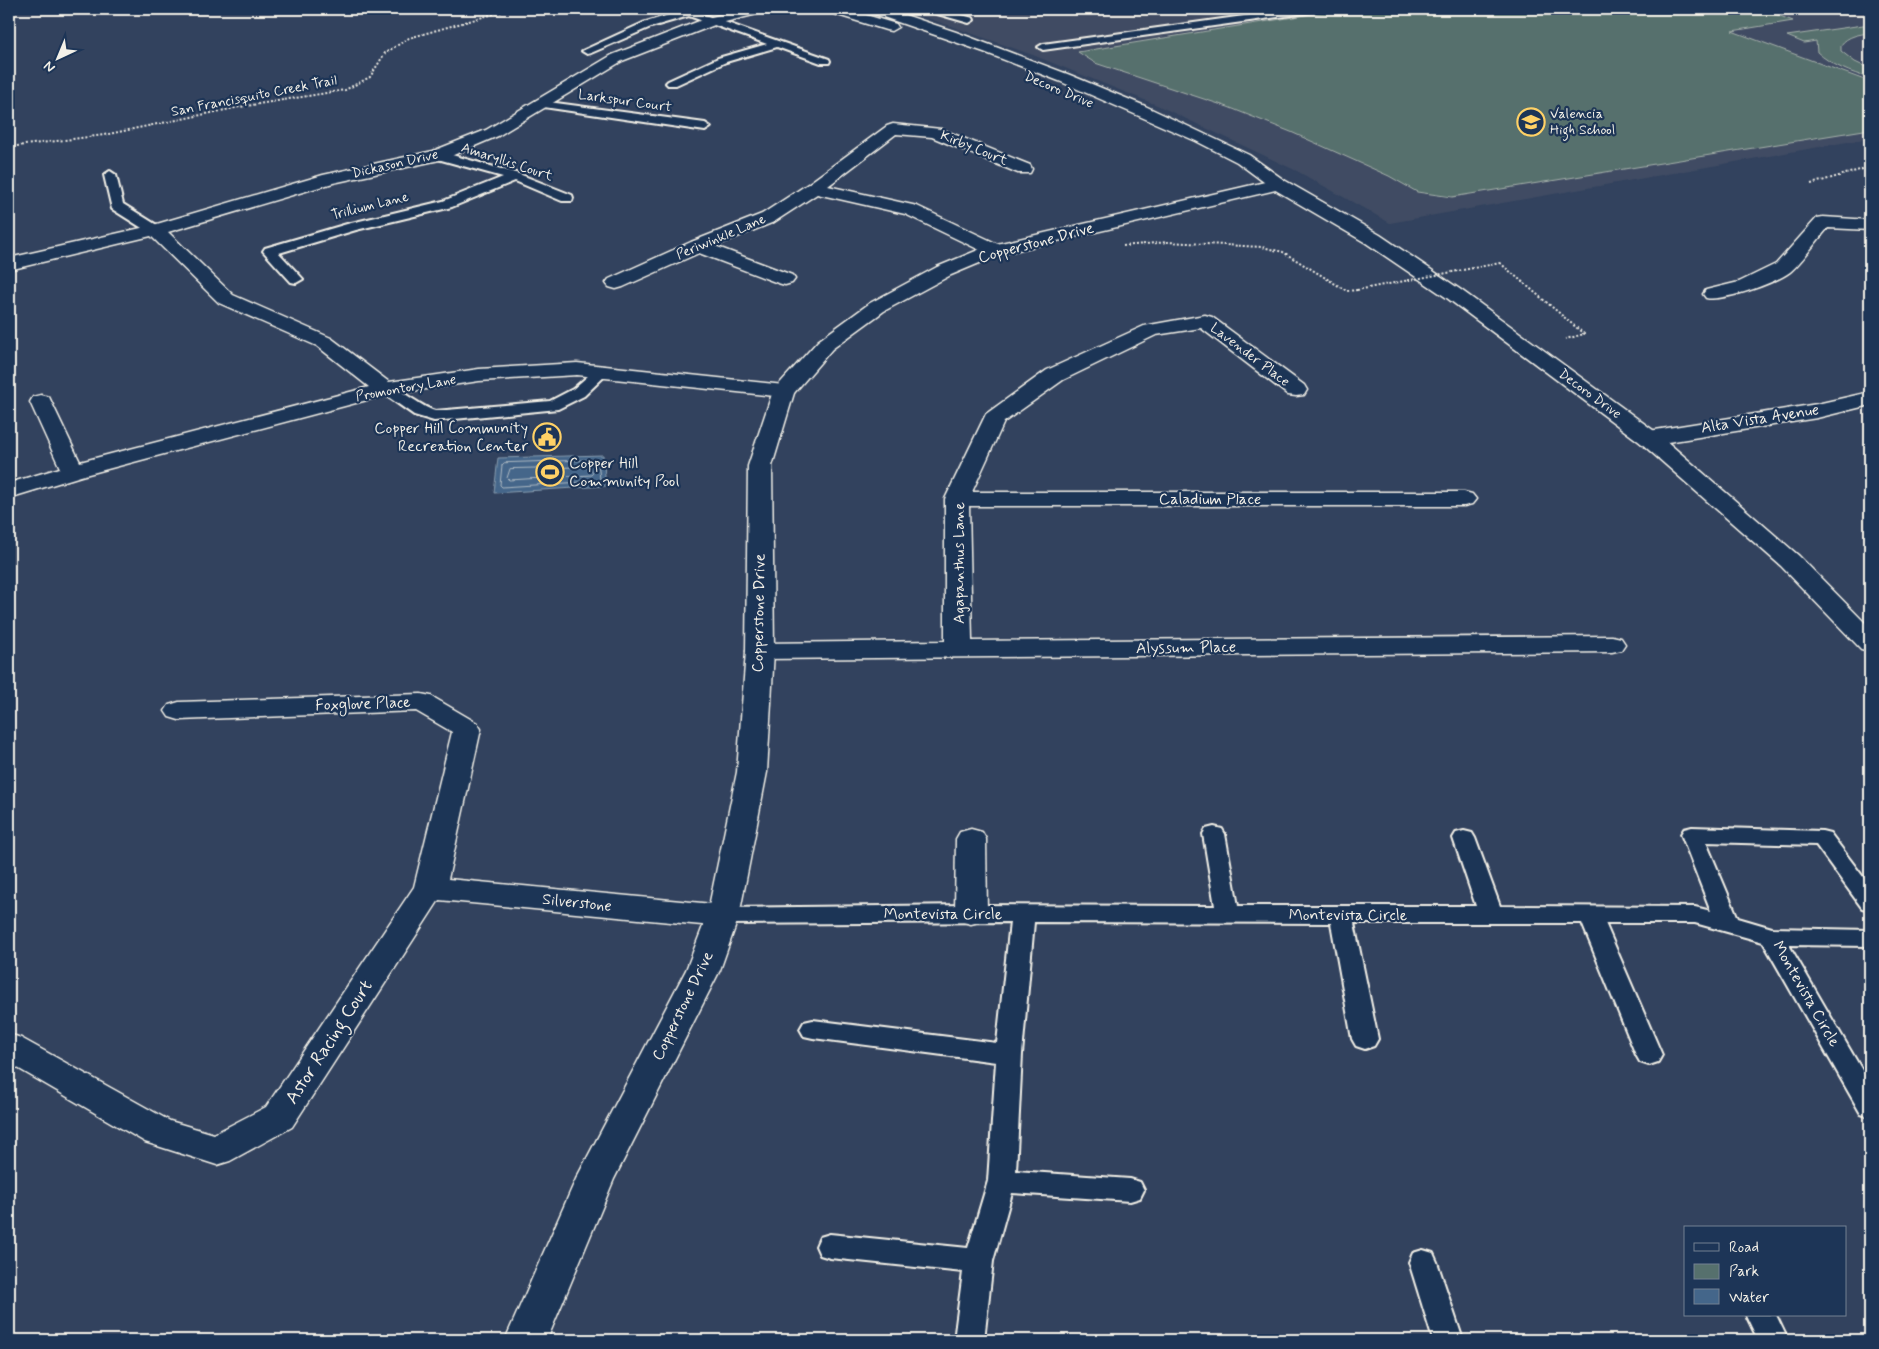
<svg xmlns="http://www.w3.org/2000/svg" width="1879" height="1349" viewBox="0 0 1879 1349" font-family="Mynerve,sans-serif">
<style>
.built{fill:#414c63}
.green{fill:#56706d;stroke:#a5b0aa}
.water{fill:#44668a;stroke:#8a9eb0}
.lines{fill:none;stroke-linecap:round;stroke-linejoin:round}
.shore{stroke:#aeb9c2;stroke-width:1}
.service-casing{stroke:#f4f1e8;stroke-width:4}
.minor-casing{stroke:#f4f1e8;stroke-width:3}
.tertiary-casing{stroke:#f4f1e8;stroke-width:3}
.secondary-casing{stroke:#f4f1e8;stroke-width:3}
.path{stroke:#f4f1e8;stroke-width:2;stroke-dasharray:2 2;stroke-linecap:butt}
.service{fill:#1d3557;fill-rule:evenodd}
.minor{fill:#1d3557;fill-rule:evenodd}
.tertiary{fill:#1d3557;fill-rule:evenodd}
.secondary{fill:#1d3557;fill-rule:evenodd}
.path-bridge{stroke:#f4f1e8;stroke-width:2;stroke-dasharray:2 2;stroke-linecap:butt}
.labels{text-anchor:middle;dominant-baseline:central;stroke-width:4.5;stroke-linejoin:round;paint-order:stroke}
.far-street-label{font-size:14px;fill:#f4f1e8;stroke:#1d3557}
.far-poi-label{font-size:14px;fill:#f4f1e8;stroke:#1d3557;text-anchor:start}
.street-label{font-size:16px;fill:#f4f1e8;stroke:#1d3557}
.poi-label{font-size:16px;fill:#f4f1e8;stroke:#1d3557;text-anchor:end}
.near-street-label{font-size:19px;fill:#f4f1e8;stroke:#1d3557}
</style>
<rect width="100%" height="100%" fill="#32425e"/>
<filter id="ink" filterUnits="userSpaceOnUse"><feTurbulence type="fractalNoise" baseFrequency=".02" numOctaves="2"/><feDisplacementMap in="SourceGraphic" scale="10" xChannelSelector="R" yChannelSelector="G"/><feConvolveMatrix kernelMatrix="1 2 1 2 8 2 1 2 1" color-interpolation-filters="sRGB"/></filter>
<g filter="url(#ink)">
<polygon class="built" points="902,9 1870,9 1870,138 1390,223 1297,171 1157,105 1033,55"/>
<g class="green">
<polygon points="1343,9 1762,9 1793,21 1732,31 1870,82 1870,129 1452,197 1417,192 1389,176 1291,132 1228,107 1095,63 1078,52"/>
<path d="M 1870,24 L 1870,33 C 1860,34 1847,36 1841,45 L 1841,51 L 1855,62 L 1870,69 L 1870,78 C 1851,73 1831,65 1817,52 L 1816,41 L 1804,43 L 1787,36 Z"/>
</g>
<polygon class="water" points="603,455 606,486 494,493 498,458"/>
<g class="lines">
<g class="shore">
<polygon points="596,460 598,462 600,479 598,481 502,487 500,485 502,465 504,463"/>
<polygon points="590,467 593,473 591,475 509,480 507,478 510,469"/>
</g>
<g class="service-casing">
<g id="service">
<polygon points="688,9 705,9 699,13 829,59 830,61 829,63 821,63 777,47 726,62 676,85 668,85 666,83 668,81 718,58 767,44 689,16 651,27 591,53 587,54 582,51 643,23"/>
<polygon points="925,9 940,9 973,18 974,20 969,23 927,11"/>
<polygon points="1294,9 1318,9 1313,12 1043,50 1038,47 1043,44"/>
<polygon points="541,101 705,123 711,127 705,131 537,106 535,104"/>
<polygon points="438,151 519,174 572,195 573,198 572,201 562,201 515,181 452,207 356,230 279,253 303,279 296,283 291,282 263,251 265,248 347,224 443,201 503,177 434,158 432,155"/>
<polygon points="110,171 116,175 123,204 160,227 162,230 160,233 150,233 112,209 104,175"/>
<path d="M 601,367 L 606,369 L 609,372 L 584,396 L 558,409 L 434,421 L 414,415 L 377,389 L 379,386 C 395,382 418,406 435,411 L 550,401 L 573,389 L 596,369 Z"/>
<polygon points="1214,827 1222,829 1225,834 1238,906 1476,906 1453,838 1456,833 1464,831 1472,833 1475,838 1500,906 1695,907 1711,911 1681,834 1684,829 1692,827 1822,831 1830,833 1870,886 1870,910 1862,908 1816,845 1706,842 1738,918 1772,928 1870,930 1870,946 1789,945 1870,1084 1870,1117 1861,1114 1763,942 1695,923 1605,923 1662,1055 1658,1062 1649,1065 1640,1062 1636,1055 1582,923 1354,923 1378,1039 1374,1046 1365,1049 1356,1046 1352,1039 1331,923 1034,922 1022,1054 1016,1171 1130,1179 1140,1182 1144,1190 1140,1198 1130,1201 1012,1193 993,1261 984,1340 954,1340 963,1272 830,1258 820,1255 816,1246 820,1237 830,1234 968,1248 988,1181 996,1062 813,1038 804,1036 800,1029 804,1022 813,1020 997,1043 1010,922 723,924 715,922 711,916 715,910 723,908 971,905 1215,906 1203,834 1206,829"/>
<polygon points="1423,1250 1433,1253 1437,1262 1463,1340 1433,1340 1409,1262 1413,1253"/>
<polygon points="1746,1315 1776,1315 1788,1340 1758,1340"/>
</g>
</g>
<g class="minor-casing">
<g id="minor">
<polygon points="745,9 767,9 765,12 717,24 622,61 498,136 444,159 333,183 168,232 233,295 331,338 389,382 479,369 577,363 784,385 792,386 795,391 792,396 784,397 577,375 479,381 386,395 81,476 9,498 9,483 60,468 30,402 33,397 41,395 49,397 80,462 369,387 317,346 219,303 151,236 9,270 9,258 150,226 323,175 433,151 486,130 612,55 707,18"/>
<polygon points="893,124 941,129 1030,165 1032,169 1030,173 1018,173 932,137 896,134 828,186 917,206 1002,246 1004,250 1002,254 995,256 988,254 905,214 817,194 774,222 715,246 792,275 795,279 792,283 785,285 778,283 699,253 623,287 616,289 609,287 606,283 609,279 691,242 762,214 808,184 887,126"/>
<path d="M 1823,217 L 1870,220 L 1870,230 L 1828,228 C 1817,240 1802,262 1790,272 C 1775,283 1723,302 1706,298 L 1703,294 L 1706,290 L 1739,282 L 1776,264 L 1817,218 Z"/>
<polygon points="1205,315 1212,317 1304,385 1307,390 1304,395 1296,396 1288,395 1201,328 1156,335 1063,380 1004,422 972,492 1464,492 1472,494 1476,499 1472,504 1464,506 969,506 972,641 1612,636 1621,638 1625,644 1621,650 1612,652 760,659 750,657 746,651 750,645 760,643 945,641 945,499 986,414 1047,370 1144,326"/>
<polygon points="1870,392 1870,405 1817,418 1649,445 1641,443 1638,438 1641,433 1649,431 1817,404"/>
<polygon points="421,694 431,696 477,723 481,729 448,879 723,905 735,908 739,916 735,924 723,927 439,900 292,1127 230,1161 217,1165 145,1142 9,1063 9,1034 21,1038 170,1121 214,1134 266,1107 414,887 452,732 416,711 179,720 169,717 165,711 169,705 179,702"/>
<polygon points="971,829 982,832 986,839 987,913 982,921 971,924 960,921 955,913 956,839 960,832"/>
</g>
</g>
<g class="tertiary-casing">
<polygon id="tertiary" points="1278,179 1284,180 1287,184 1284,188 1001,254 951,275 884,311 832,349 794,393 772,466 774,651 767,772 739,916 720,970 614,1179 547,1340 505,1340 576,1179 686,970 707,916 737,772 746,651 748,466 773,391 818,341 870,303 937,267 988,246"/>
</g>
<g class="secondary-casing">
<g id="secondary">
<polygon points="826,9 846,9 896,24 898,27 891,31 886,30 828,12"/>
<polygon points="867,9 887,9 956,32 1070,75 1145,106 1249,155 1284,180 1380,235 1461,290 1657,433 1799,556 1870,628 1870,651 1861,649 1781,566 1641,443 1447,298 1366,243 1272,188 1237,162 1196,141 1059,81 984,52 869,12"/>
</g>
</g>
<g class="path">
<polyline points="9,147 104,135 240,107 345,90 370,77 385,53 409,38 511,9"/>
<polyline points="1811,184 1870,167"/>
<polyline points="1123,246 1168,242 1262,247 1283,252 1347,291 1357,290"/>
<polyline points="1500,263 1584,334 1566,339"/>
</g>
<use href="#service" class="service"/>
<use href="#minor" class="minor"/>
<use href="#tertiary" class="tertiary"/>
<use href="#secondary" class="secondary"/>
<polyline class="path-bridge" points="1357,290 1500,263"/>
</g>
</g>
<defs>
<g id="school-ring" transform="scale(1.4375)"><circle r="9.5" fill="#1d3557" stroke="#ffd166" stroke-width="1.5"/><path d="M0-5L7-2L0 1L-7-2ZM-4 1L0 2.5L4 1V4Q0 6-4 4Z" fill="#ffd166"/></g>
<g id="civic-ring" transform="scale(1.4375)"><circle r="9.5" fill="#1d3557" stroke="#ffd166" stroke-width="1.5"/><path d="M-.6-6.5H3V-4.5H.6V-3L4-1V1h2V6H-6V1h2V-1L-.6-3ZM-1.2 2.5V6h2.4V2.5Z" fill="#ffd166"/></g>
<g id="stadium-ring" transform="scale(1.4375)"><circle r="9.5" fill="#1d3557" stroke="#ffd166" stroke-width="1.5"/><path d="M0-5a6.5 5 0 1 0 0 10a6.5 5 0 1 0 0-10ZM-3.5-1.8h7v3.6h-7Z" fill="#ffd166"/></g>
</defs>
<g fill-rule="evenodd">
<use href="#school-ring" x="1531" y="122"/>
<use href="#civic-ring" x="547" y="437"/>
<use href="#stadium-ring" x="550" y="472"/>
</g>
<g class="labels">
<g class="far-street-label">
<text transform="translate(1059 90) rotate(23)">Decoro Drive</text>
<text transform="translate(254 96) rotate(-11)">San Francisquito Creek Trail</text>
<text transform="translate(625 101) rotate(8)">Larkspur Court</text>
<text transform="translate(974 148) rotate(22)">Kirby Court</text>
<text transform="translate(507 162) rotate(18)">Amaryllis Court</text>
<text transform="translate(395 164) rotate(-13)">Dickason Drive</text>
<text transform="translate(370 206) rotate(-14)">Trillium Lane</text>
<text transform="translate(721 237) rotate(-23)">Periwinkle Lane</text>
<text transform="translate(1250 355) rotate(37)">Lavender Place</text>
<text transform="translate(406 388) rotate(-10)">Promontory Lane</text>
<text transform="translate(1590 394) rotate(36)">Decoro Drive</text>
</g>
<g class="far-poi-label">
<text x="1550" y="114">Valencia<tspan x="1550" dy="16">High School</tspan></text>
</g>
<g class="street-label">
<text transform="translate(1036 243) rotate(-15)">Copperstone Drive</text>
<text transform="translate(1760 419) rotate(-9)">Alta Vista Avenue</text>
<text x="1210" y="499">Caladium Place</text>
<text transform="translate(959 563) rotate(-90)">Agapanthus Lane</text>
<text transform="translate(759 613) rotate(-89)">Copperstone Drive</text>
<text transform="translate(1186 648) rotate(-1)">Alyssum Place</text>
<text transform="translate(363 704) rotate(-2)">Foxglove Place</text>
<text transform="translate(577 903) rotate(6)">Silverstone</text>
<text x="943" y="914">Montevista Circle</text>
<text x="1348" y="915">Montevista Circle</text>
<text transform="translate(1806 994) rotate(60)">Montevista Circle</text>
<text transform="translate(683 1006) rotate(-64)">Copperstone Drive</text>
</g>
<g class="poi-label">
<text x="528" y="428">Copper Hill Community<tspan x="528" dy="18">Recreation Center</tspan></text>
<text x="569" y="463" text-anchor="start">Copper Hill<tspan x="569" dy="18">Community Pool</tspan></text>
</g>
<g class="near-street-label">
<text transform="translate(329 1042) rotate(-57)">Astor Racing Court</text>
</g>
</g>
<rect width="1879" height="1349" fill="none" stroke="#1d3557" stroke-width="30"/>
<rect x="15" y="15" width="1849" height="1319" fill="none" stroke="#f4f1e8" stroke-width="2" filter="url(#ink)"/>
<rect x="1684" y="1226" width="162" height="90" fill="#1d3557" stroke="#738091"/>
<rect x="1694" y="1243" width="25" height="8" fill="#1d3557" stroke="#738091"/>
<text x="1729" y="1252" font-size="15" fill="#f4f1e8">Road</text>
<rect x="1694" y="1264" width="25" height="15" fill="#56706d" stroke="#738091"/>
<text x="1729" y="1276" font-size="15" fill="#f4f1e8">Park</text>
<rect x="1694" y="1289" width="25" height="15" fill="#44668a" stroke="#738091"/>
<text x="1729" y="1302" font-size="15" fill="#f4f1e8">Water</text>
<g transform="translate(58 58) rotate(224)" stroke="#1d3557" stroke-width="4" paint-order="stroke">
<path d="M0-4L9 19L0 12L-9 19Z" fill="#f4f1e8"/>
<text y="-8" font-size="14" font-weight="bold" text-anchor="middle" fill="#f4f1e8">N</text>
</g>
</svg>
